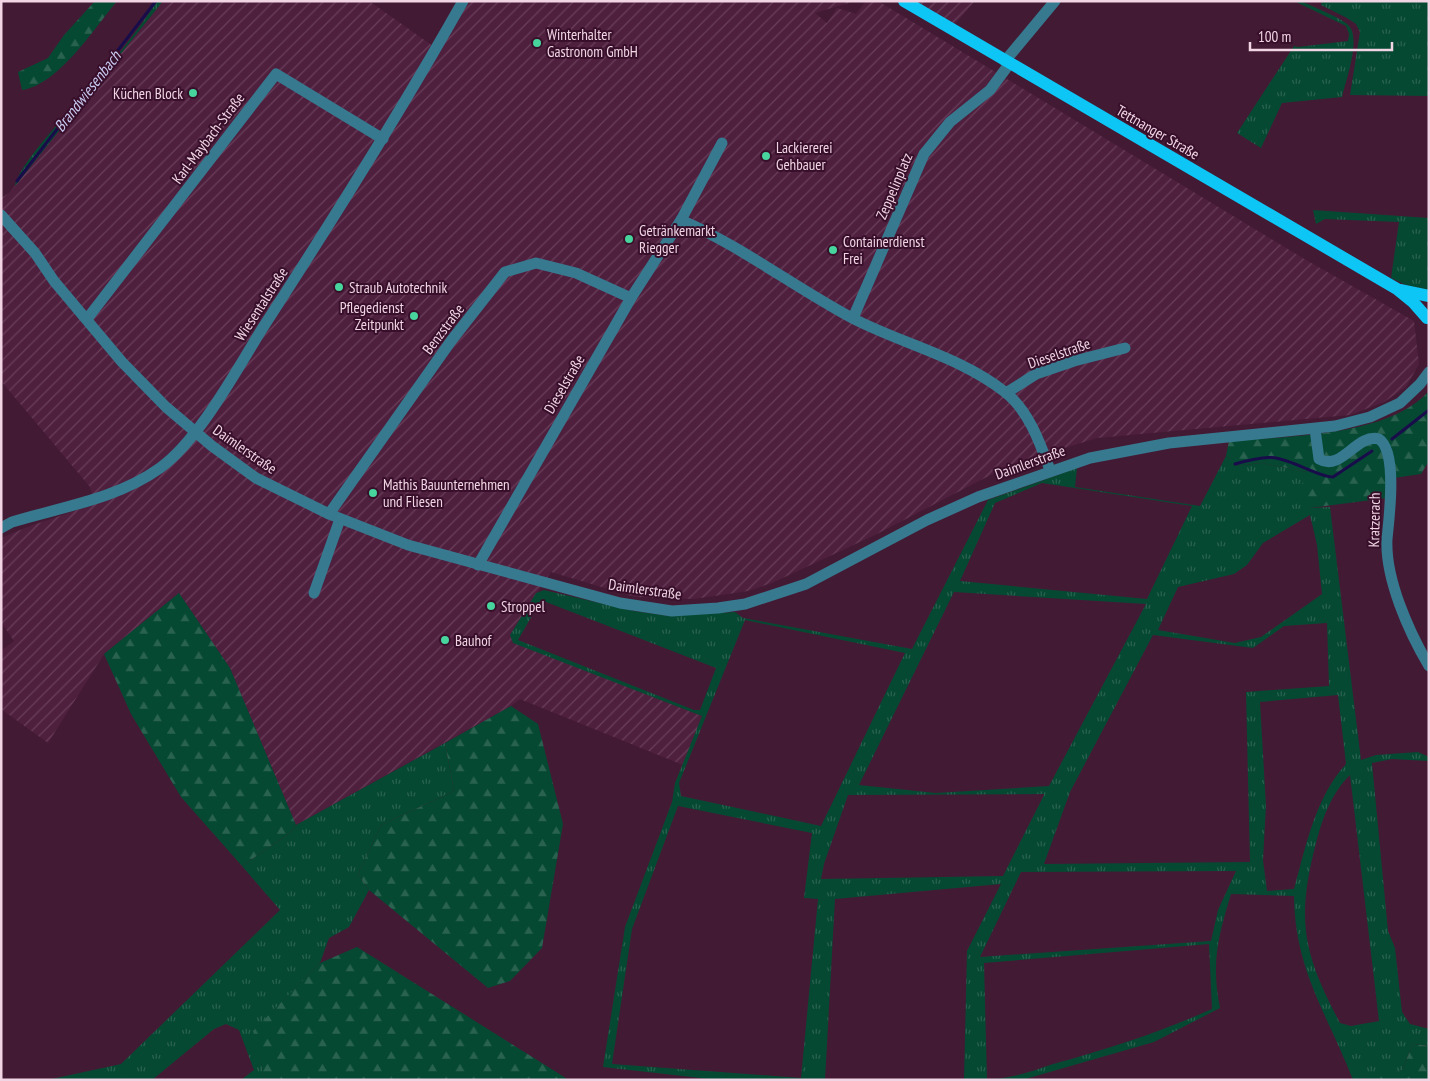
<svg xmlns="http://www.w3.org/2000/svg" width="1430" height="1081" viewBox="0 0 1430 1081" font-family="'PT Sans Narrow',sans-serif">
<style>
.industrial{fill:url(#industrial-furrows)}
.grass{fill:url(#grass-tufts);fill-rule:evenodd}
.forest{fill:url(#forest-firs)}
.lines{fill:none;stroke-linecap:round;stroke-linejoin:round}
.stream{stroke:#190c4b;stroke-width:3}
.minor{stroke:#37798f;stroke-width:11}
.major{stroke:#0dc6f5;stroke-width:12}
.poi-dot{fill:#47d49d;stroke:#380f2a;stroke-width:2}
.labels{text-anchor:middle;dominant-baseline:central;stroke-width:4;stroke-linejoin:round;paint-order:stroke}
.poi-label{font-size:15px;fill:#f1d5e4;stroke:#380f2a;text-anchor:start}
.street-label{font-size:15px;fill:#f1d5e4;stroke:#380f2a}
.water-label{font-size:16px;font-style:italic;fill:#c9caf2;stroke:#380f2a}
</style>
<defs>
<pattern id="industrial-furrows" width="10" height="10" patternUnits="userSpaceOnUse" patternTransform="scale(1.25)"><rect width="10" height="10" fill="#4f1f3e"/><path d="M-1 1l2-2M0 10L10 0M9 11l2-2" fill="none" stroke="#693f5a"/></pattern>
<pattern id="grass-tufts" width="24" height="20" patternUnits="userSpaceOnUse" patternTransform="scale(1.25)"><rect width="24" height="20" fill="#054932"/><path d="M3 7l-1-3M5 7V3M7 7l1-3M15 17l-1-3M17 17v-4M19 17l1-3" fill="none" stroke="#2a6250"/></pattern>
<pattern id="forest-firs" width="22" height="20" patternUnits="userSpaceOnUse" patternTransform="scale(1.25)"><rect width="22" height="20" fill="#054932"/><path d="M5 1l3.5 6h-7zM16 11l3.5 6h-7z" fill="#2a6250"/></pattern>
</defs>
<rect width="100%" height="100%" fill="#431a34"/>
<g class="industrial">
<polygon points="163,1 369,1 440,51 464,1 855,1 815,13 827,23 837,8 856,14 866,1 878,1 1306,260 1414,321 1419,364 1406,387 1384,402 1350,415 1097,438 1010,465 875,535 772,583 748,591 694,599 635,597 551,572 537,593 513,642 702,716 683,765 520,699 511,706 296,825 230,668 179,593 104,654 48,743 1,709 1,651 14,641 1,622 1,538 30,526 95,504 90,487 1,381 1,198 9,193"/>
<polygon points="913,1 975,1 954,25"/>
</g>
<g class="grass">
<path d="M 157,1 L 163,1 L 15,186 C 20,161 78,103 97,80 C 118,55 139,29 157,1 Z"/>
<path d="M 1294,1 L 1301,1 C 1311,6 1344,19 1349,26 C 1361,39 1346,80 1342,97 L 1282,103 L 1261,148 L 1237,133 L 1294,46 L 1298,47 L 1348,41 L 1349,34 L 1346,26 Z"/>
<polygon points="1322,1 1429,1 1429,96 1350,95 1360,32 1356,24 1347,18 1321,5"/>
<polygon points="1313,210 1429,218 1429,290 1406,285 1391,278 1399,222 1325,219 1316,224"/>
<path d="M 1226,456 L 1231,459 L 1234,466 L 1262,463 L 1307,472 L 1310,508 L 1330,507 L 1361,760 L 1376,755 L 1418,752 L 1429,757 L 1429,761 L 1392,759 L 1372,763 L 1388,931 L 1395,948 L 1402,1012 L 1410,1024 L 1429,1029 L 1429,1046 L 1413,1044 L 1402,1070 L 1392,1075 L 1353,1080 C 1327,1013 1295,971 1294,896 L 1231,894 C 1218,937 1211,963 1220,1008 L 1154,1042 L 1022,1080 L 964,1080 L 967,951 L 1001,884 L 835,899 L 825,1080 L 718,1080 L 603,1067 L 625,927 L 672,802 L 675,783 L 702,716 L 513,643 L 510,635 L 536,593 L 544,590 L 634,611 L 669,616 L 735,612 L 743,618 L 912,649 L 988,500 L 1077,468 L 1075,487 L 1200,506 ZM 1042,483 L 1192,506 L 1147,599 L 960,581 L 995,503 ZM 1310,515 L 1317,545 L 1322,594 L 1261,637 L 1235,643 L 1158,630 L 1178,587 L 1234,574 L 1247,565 L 1263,543 ZM 954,592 L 1146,604 L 1049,786 L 936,793 L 859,785 ZM 541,600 L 716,668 L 700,710 L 694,710 L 518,640 ZM 745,620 L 905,653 L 821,826 L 681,796 L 679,783 ZM 1327,623 L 1329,686 L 1246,692 L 1250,862 L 1044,864 L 1070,792 L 1153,635 L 1253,648 L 1284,626 ZM 1338,695 L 1346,764 C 1315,798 1306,846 1294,889 L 1267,891 L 1263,860 L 1266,806 L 1260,702 ZM 1350,775 L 1379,1021 L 1351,1026 L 1340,1023 C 1303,953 1296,920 1316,843 C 1323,817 1331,794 1350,775 ZM 848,795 L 1044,794 L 1044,795 L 1003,876 L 821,879 L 824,864 ZM 678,806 L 812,833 L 804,898 L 818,899 L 801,1078 L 612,1064 L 632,929 ZM 1236,871 L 1218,910 L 1211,941 L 980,957 L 1021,872 ZM 1209,944 L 1212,1009 C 1161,1032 1108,1049 1053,1064 C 1032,1071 1009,1080 987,1079 L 984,963 Z"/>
<polygon points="445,743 454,791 381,825 358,874 369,890 349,927 329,938 320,963 254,1031 265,1080 241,1080 254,1070 239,1030 226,1024 214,1029 152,1080 47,1080 121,1064 280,910 242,866 290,833 296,825"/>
</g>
<g class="forest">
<path d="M 95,1 L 117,1 C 94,29 58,85 22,90 L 18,72 L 48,58 L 64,35 Z"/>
<path d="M 1429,391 L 1429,461 L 1421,474 L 1387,479 L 1387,498 L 1310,508 L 1295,499 L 1307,472 L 1262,463 L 1233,466 L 1231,459 L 1226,456 L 1229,441 C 1287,436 1388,437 1429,391 Z"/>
<polygon points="179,593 230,668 296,825 290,833 242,866 181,797 131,714 104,654"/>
<polygon points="511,706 538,724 563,824 542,948 510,981 488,988 369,890 358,874 381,825 454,791 445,743"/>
<polygon points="357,947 569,1080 265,1080 253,1031 320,963"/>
<path d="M 1413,1044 L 1429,1046 L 1429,1080 L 1364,1080 C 1373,1072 1391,1075 1402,1070 Z"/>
</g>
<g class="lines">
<g class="stream">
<polyline points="17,181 156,1"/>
<polyline points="1392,439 1429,410"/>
<path d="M 1235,464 C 1269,454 1275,455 1307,469 C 1315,472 1324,477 1333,477 L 1372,451"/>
</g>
<g class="minor">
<polyline points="1005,61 1055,1"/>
<polyline points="1,215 35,253 54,281 122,362 166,407 212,446 256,478 329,514 408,545 620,603 672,611 718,608 745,604 806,584 927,520 978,497 1090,458 1169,443 1335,426 1370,417 1400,403 1420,384 1429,372"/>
<polyline points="681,220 722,143"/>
<polyline points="853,318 924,154 950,122 990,90 1010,63"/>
<polyline points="87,319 276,74 383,139"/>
<polyline points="1006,393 1036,374 1074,361 1125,348"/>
<path d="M 1315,429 L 1319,459 C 1342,472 1356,433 1379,439 C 1398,452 1389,518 1387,539 C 1385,579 1409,632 1429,666"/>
<polyline points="329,514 451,341 505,272 536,263 576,273 631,298"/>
<path d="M 1,528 L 12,522 C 61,507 117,499 160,468 C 199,440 236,371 262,329 C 332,221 400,113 463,1"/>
<path d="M 478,565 L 631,298 L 681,220 C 741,246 794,287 852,318 C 902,344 959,356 1005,392 C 1029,411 1040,443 1050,470"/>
<polyline points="314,593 340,519"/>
</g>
<g class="major">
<polyline points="904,1 1397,289 1413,302 1427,318"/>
<polyline points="1400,290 1429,296"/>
</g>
</g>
<g class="poi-dot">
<circle cx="537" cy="43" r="5"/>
<circle cx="193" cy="93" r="5"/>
<circle cx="766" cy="156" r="5"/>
<circle cx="629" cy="239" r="5"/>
<circle cx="833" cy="250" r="5"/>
<circle cx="339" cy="287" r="5"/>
<circle cx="414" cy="316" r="5"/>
<circle cx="373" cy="493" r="5"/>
<circle cx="491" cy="606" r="5"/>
<circle cx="445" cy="640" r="5"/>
</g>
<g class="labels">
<g class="poi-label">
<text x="547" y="34">Winterhalter<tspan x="547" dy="17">Gastronom GmbH</tspan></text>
<text x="183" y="93" text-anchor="end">Küchen Block</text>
<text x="776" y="147">Lackiererei<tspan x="776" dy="17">Gehbauer</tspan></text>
<text x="639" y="230">Getränkemarkt<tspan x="639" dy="17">Riegger</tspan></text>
<text x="843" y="241">Containerdienst<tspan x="843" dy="17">Frei</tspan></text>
<text x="349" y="287">Straub Autotechnik</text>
<text x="404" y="307" text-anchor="end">Pflegedienst<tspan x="404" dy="17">Zeitpunkt</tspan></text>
<text x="383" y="484">Mathis Bauunternehmen<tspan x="383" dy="17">und Fliesen</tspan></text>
<text x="501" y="606">Stroppel</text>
<text x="455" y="640">Bauhof</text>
</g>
<g class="street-label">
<text transform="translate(1158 132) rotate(30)">Tettnanger Straße</text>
<text transform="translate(208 138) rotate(-53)">Karl-Maybach-Straße</text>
<text transform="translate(894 186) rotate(-67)">Zeppelinplatz</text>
<text transform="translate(261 304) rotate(-57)">Wiesentalstraße</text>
<text transform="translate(443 329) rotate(-53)">Benzstraße</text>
<text transform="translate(1059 353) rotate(-19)">Dieselstraße</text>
<text transform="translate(564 384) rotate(-60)">Dieselstraße</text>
<text transform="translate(245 449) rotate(35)">Daimlerstraße</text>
<text transform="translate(1030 462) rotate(-20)">Daimlerstraße</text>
<text transform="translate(1374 520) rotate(-89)">Kratzerach</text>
<text transform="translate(645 589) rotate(8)">Daimlerstraße</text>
</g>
<g class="water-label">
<text transform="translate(87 91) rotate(-52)">Brandwiesenbach</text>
</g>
</g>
<rect width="1430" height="1081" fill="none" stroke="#f1d5e4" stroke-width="5"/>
<path d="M1250 42v8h142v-8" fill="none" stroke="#f1d5e4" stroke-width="2.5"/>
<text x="1258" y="42" font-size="15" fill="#f1d5e4" stroke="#380f2a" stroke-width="4" paint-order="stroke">100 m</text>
</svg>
